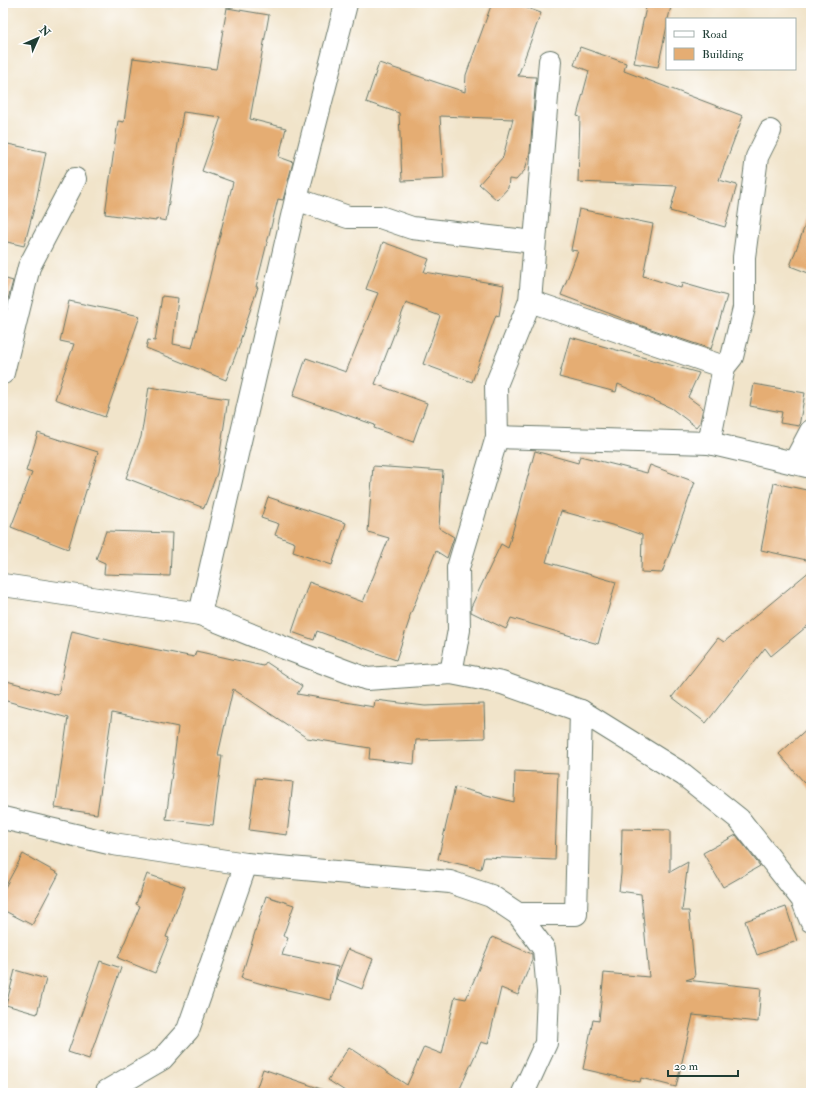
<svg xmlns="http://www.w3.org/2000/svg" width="814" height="1096" viewBox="0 0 814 1096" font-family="'IM FELL Double Pica',serif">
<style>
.building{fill:#e5ad73}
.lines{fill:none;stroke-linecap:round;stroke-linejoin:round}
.street-casing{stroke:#687768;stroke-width:24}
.street{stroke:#fff;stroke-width:22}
</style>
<rect width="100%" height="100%" fill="#fff"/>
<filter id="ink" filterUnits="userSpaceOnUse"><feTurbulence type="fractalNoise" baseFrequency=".025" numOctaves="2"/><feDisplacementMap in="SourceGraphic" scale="8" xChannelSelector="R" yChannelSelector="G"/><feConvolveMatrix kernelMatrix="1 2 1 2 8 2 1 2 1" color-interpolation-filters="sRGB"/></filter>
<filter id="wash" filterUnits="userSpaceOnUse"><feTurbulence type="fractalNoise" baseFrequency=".012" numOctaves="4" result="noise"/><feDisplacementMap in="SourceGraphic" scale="16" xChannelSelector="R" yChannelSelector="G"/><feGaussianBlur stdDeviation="0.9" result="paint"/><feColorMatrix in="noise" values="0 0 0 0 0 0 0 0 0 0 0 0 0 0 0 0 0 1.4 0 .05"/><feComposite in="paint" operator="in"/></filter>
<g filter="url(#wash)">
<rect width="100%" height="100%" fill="#f1e4ca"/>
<g id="blocks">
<g class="building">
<polygon points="492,3 513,3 541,13 518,76 536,77 530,152 525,170 516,180 509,179 508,188 497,200 479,184 503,157 513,119 440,116 444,179 402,181 399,113 366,102 379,63 465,92 466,75"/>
<polygon points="647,3 672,3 668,19 667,19 667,26 658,67 634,63"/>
<polygon points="227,8 269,15 250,119 286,128 279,157 293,162 283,200 278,199 256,287 258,287 240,341 241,341 226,380 146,348 148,340 155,341 162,296 178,298 173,344 192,348 233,182 202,171 221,117 183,112 166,221 156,219 156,221 105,214 118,121 124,122 133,58 216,69"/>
<polygon points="580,47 626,63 624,71 743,116 719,180 737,185 725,227 670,211 677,186 578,182 580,117 577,116 589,71 574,65"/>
<polygon points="3,143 46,152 36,201 24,246 3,241"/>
<polygon points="579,209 653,224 643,276 681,288 682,283 727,296 711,349 645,327 561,295 578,251 571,250"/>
<polygon points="809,215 811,215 811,274 790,266"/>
<polygon points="383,242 429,259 424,272 504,285 499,316 496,315 472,382 423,364 440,316 406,303 375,384 427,403 413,442 374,428 375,425 293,396 306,358 346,372 378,293 366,289"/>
<polygon points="3,278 13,281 7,303 3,302"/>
<polygon points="69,301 140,316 105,417 55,399 74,344 60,341"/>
<polygon points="570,337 699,373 688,397 703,408 700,422 696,427 671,408 618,384 616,392 559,377"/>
<polygon points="754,384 805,393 799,426 780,423 782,412 750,406"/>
<polygon points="149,387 228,399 217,473 204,508 126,478 141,437"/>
<polygon points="38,433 98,452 68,549 11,527 32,473 26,471"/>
<polygon points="535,451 578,463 580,456 647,473 650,465 695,482 662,573 641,572 642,535 619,527 561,511 546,562 616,582 598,644 511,618 506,629 471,612 471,607 501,544 508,548"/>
<polygon points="373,466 443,471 439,528 454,537 447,558 436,551 409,618 410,618 396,660 317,631 314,640 292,632 309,582 363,602 389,538 368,532"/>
<polygon points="774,483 811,491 811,561 761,550"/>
<polygon points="268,497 346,523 332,565 293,552 295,543 275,535 279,524 261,518"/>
<polygon points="106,531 172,533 170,576 104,574 105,563 96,559"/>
<polygon points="811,570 811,623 771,656 765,648 706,723 672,697 718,638 724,642"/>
<polygon points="72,631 128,645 128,644 194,657 196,651 263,666 266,662 302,686 297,694 374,707 375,700 425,706 484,704 485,738 416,740 414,764 369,759 370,748 307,738 233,689 218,755 222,755 213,825 166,819 178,727 112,713 97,814 55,808 68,718 3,700 3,680 58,695"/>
<polygon points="811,725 811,790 779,754"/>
<polygon points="515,771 558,773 555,860 484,857 481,869 438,859 455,787 514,802"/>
<polygon points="256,778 293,782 287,835 249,830"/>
<polygon points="622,829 670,830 670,872 688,862 682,911 689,911 695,977 686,980 761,988 758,1022 693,1015 676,1087 641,1078 640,1082 583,1069 593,1020 599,1021 604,973 649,977 641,894 619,891 621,874"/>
<polygon points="736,835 760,866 723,887 703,853"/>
<polygon points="23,854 59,874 32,925 3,910 3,891"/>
<polygon points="147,874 185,887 166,937 169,938 155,973 118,958 140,906 136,904"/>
<polygon points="266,896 294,905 283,936 288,938 282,955 338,967 331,1000 266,985 241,978"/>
<polygon points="786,907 797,941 757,955 745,921"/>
<polygon points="492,937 532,954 532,960 518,995 501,988 488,1044 481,1042 458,1093 348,1093 328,1080 349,1047 407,1085 424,1047 442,1054 455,997 466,999"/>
<polygon points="348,949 373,959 362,989 336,979"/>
<polygon points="100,961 121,968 89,1059 68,1052"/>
<polygon points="15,970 46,979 37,1014 6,1005"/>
<polygon points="263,1069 324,1090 324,1093 255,1093"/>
</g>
</g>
</g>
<g filter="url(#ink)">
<use href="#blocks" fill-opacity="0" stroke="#687768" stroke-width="1"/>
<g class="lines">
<g class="street-casing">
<g id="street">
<polyline points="296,199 348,217 380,217 412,228 534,242"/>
<polyline points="530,301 724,367"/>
<polyline points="3,373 29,267 75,179"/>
<polyline points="811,431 794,463 811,467"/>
<polyline points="497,437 709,443 794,463"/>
<polyline points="709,443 724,367 732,357 744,308 744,257 757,157 770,131"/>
<polyline points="3,585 200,614 274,644 367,679 451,673 502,683 581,711 684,775 739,819 802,899 811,921"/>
<polyline points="200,614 296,199 346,4"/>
<polyline points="451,673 459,630 458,568 497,437 496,385 530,301 550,61"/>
<polyline points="3,818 113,844 246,864 450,882 491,896 518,914 544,949 548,992 546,1043 523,1093"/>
<polyline points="518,914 576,914 581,711"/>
<polyline points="107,1093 107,1091 162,1059 188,1030 246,864"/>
</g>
</g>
<use href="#street" class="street"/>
</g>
</g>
<rect width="814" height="1096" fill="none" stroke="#fff" stroke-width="16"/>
<rect x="666" y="18" width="130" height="52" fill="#ffffff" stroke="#a5b1ae"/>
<rect x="674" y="31" width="20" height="6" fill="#ffffff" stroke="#a5b1ae"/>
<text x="702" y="38" font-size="12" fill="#1f3d34">Road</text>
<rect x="674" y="48" width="20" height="12" fill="#e5ad73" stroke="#a5b1ae"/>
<text x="702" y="58" font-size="12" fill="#1f3d34">Building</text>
<g transform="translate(38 38) rotate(45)" stroke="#ffffff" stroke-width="3" paint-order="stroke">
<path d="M0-3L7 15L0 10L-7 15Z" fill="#1f3d34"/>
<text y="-6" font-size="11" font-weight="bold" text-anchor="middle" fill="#1f3d34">N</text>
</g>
<path d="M668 1070v6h70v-6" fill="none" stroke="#1f3d34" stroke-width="2"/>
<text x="674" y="1070" font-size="12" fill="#1f3d34" stroke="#ffffff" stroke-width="3" paint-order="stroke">20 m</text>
</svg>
